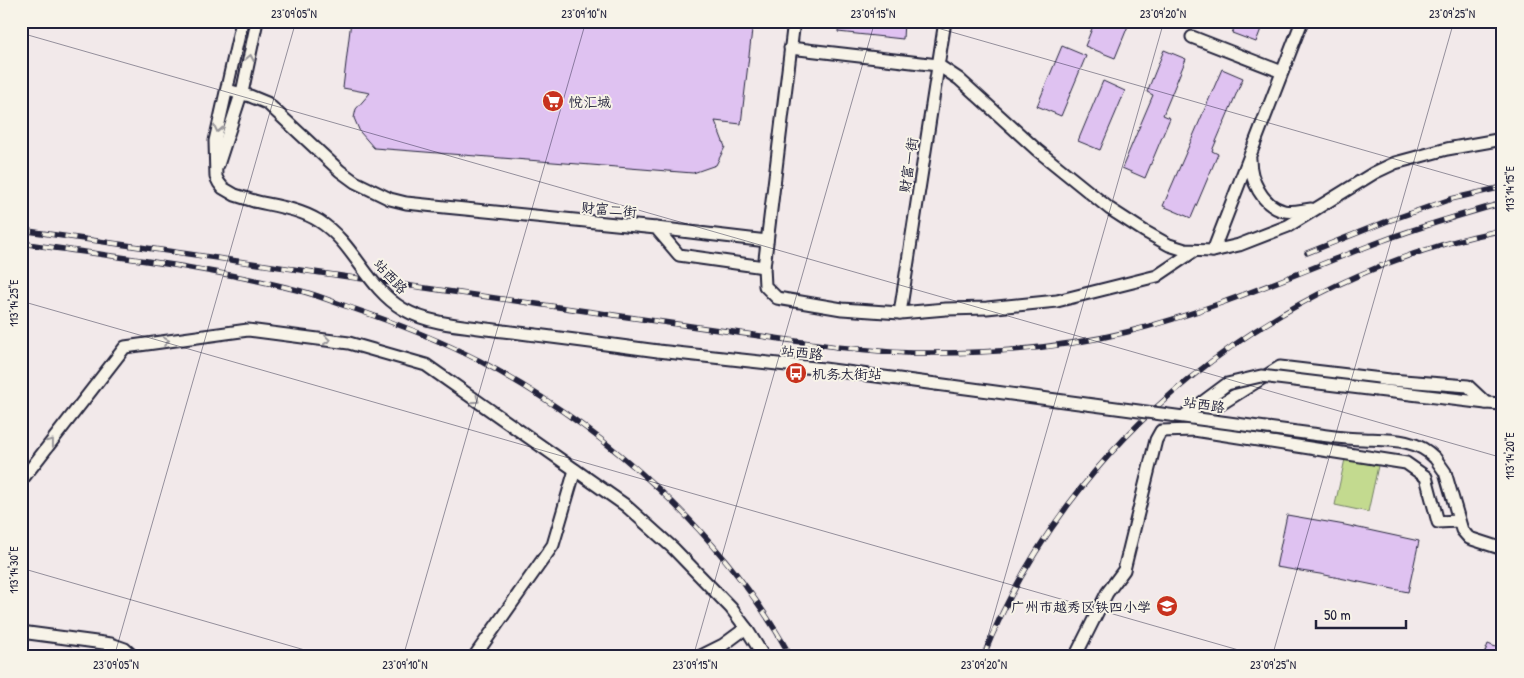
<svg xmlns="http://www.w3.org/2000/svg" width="1524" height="678" viewBox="0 0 1524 678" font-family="'Patrick Hand','LXGW WenKai TC',sans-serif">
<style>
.green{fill:#c3da8f;stroke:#727e65}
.building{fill:#dfc2f1;stroke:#22223b}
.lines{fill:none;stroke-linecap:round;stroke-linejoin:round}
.street-casing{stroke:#22223b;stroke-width:15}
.street{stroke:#f7f3e8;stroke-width:11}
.rail-casing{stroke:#22223b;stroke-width:5.5}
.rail{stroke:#f7f3e8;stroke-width:4;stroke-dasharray:11;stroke-linecap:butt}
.street-bridge-casing{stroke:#22223b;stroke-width:15;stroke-linecap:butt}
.street-bridge{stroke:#f7f3e8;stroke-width:11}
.oneway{stroke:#97959a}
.ticks{fill:none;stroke:#22223b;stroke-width:1;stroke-opacity:0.45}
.labels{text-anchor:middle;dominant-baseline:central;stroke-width:4;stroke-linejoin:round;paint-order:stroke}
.poi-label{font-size:14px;fill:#22223b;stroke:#f7f3e8;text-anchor:start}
.street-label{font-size:14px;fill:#22223b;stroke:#f7f3e8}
.neatline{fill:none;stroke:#22223b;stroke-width:2}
.ticks-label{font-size:12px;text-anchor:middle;fill:#22223b}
</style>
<rect width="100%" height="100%" fill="#f2e9ea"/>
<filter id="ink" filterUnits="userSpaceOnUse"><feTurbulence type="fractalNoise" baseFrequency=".02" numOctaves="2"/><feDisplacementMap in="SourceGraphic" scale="10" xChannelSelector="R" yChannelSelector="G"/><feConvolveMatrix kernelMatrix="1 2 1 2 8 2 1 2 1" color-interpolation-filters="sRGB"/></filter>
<g filter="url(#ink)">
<polygon class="green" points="1345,459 1378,466 1368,512 1335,505"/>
<g class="building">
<polygon points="351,21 753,21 741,124 715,121 725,147 716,165 693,173 374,148 360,132 354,118 356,109 370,93 343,88"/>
<polygon points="839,21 904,21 903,39 838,32"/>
<polygon points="1095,21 1130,21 1115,58 1085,46"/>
<polygon points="1237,21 1264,21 1256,42 1232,33"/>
<polygon points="1062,46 1086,56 1061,116 1037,106"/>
<polygon points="1164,50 1186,59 1163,115 1170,118 1145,178 1122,168 1153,95 1147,92"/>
<polygon points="1222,69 1243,78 1212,151 1218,154 1191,218 1163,206"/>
<polygon points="1103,81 1125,91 1100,150 1078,141"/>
<polygon points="1287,515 1345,525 1419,541 1408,592 1320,574 1276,567"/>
<polygon points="1488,644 1503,650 1503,657 1483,657"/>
</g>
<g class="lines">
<g class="street-casing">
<g id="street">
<polyline points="242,21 215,141 216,177 219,183 223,188 235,195 254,201"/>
<polyline points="794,21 764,267 765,286 777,298 842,309 900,313 946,309 987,308 1057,301 1157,276 1194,251"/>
<polyline points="1192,37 1282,72"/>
<polyline points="790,48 938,65 959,79 1037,150 1110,209 1144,231 1169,245 1185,250 1213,251 1239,245 1288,226 1374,173 1395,163 1447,149 1503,139"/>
<polyline points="227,90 250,96 267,103 340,171 355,182 390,199 406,203 445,207 656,228 679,255 764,267"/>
<path d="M 1250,159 C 1250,179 1262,206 1284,211 C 1293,213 1302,210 1311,209"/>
<polyline points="218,165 243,88 257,21"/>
<polyline points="656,228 767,241"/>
<polyline points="1213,251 1302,21"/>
<polyline points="900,313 945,21"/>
<polyline points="658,351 824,369 936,384"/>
<polyline points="1377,390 1486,403 1503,404"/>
<polyline points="1194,421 1280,367 1390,380 1468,386 1486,403"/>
<polyline points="1435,458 1445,472 1462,530 1469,538 1503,549"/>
<polyline points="21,481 125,347 248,330 349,343 426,365 625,505 673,548 731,608 746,628 764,657"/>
<polyline points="21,632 111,644 125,649 134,657"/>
<polyline points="474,657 553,545 575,470"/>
<polyline points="699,657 723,645 746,628"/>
<polyline points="1075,657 1107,593 1124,570 1156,440 1161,431 1194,430 1406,463 1426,477 1438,522 1458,521"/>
</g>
</g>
<use href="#street" class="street"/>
<g class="rail-casing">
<g id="rail">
<path d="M 21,230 L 837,347 C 863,349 890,353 916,353 C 986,354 1058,349 1127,332 C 1216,310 1301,271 1387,239 C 1425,225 1464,214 1503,203"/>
<path d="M 21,243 C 115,257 209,267 301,291 C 317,295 333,302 349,307 C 393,322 438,339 480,361 C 605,427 723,533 791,657"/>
<polyline points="1307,253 1385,222 1451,199 1503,187"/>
<path d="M 983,657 C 1069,439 1274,275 1503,230"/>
</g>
</g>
<use href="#rail" class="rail"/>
<g class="street-bridge-casing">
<g id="street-bridge">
<path d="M 254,201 C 276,206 300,209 319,221 C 354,243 367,288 403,309 C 432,326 471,326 503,331 C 554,337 606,344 658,351"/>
<path d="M 936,384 L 1312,434 C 1329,436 1346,439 1363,439 C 1389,440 1416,438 1435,458"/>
<polyline points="1184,416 1227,384 1261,376 1377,390"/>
</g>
</g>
<use href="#street-bridge" class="street-bridge"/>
</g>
<defs><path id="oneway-chevron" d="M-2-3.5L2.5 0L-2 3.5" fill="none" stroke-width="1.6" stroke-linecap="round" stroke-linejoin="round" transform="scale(1.25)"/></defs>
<g class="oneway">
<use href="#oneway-chevron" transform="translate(250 58) rotate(-79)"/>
<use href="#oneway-chevron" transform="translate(218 129) rotate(103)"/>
<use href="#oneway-chevron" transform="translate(327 340) rotate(7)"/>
<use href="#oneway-chevron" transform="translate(166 341) rotate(-8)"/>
<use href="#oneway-chevron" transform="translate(476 400) rotate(35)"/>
<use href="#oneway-chevron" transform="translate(51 442) rotate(-52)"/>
</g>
</g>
<path class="ticks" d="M 913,21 L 1503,190M 21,33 L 1503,458M 21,301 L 1263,657M 21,568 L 329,657M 114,657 L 296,21M 403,657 L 586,21M 693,657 L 875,21M 982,657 L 1164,21M 1272,657 L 1454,21"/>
<defs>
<g id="supermarket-disc" transform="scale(1.125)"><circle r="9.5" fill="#c8321e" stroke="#f7f3e8"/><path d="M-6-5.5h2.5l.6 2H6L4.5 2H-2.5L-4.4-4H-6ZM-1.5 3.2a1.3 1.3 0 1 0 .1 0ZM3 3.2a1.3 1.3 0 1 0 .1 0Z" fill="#fff"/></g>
<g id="bus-disc" transform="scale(1.125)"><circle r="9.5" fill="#c8321e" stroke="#f7f3e8"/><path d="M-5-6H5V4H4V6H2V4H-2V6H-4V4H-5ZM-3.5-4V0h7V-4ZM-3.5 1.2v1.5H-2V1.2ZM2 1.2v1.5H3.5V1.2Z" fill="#fff"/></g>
<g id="school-disc" transform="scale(1.125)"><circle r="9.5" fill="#c8321e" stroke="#f7f3e8"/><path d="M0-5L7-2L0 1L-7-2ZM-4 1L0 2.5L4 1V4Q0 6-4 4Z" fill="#fff"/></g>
</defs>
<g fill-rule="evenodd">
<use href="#supermarket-disc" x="553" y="101"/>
<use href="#bus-disc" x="796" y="373"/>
<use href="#school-disc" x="1167" y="606"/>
</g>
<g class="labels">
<g class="poi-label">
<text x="569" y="101">悦汇城</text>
<text x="812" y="373">机务大街站</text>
<text x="1151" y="606" text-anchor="end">广州市越秀区铁四小学</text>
</g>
<g class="street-label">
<text transform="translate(908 165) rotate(-81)">财富一街</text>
<text transform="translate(609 209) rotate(5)">财富二街</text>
<text transform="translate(391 276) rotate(47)">站西路</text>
<text transform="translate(802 352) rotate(6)">站西路</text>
<text transform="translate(1204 404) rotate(8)">站西路</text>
</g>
</g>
<rect width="1524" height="678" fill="none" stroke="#f7f3e8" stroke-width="55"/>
<path d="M1316 620v8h90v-8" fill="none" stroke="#22223b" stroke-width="2.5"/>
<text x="1324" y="620" font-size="15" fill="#22223b" stroke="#f7f3e8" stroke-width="4" paint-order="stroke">50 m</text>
<rect x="28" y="28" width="1468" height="622" class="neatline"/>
<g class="ticks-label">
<text x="294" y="18">23°09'05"N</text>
<text x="584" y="18">23°09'10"N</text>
<text x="873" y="18">23°09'15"N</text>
<text x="1163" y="18">23°09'20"N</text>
<text x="1452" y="18">23°09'25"N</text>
<text transform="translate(1510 189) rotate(-90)" y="4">113°14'15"E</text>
<text transform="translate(14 303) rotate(-90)" y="4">113°14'25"E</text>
<text transform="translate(1510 456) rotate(-90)" y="4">113°14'20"E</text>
<text transform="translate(14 570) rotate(-90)" y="4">113°14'30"E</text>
<text x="116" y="669">23°09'05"N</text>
<text x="405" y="669">23°09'10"N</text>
<text x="695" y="669">23°09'15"N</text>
<text x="984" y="669">23°09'20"N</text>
<text x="1273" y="669">23°09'25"N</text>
</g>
</svg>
